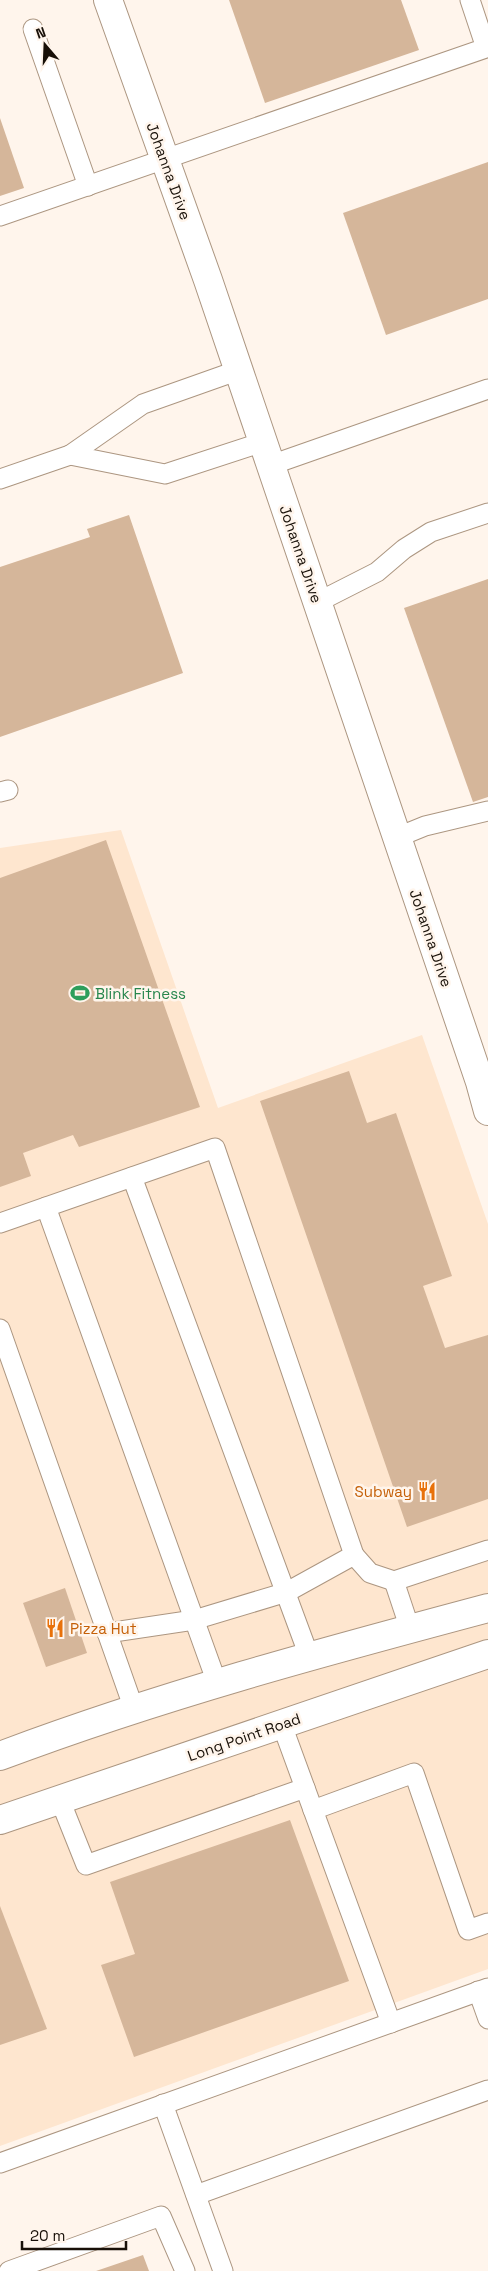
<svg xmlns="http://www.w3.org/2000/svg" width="488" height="2271" viewBox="0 0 488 2271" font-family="'Space Grotesk',sans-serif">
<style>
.built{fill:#fee6cf}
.building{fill:#d5b69a}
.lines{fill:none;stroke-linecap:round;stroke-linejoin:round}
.lane-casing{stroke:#ac9681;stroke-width:21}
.street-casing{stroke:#ac9681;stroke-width:30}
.secondary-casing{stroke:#ac9681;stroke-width:30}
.lane{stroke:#fff;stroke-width:19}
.street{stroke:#fff;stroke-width:28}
.secondary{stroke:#fff;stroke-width:28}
.labels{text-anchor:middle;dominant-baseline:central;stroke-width:5;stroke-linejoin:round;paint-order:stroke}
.street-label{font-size:15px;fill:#181008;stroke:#fff5ec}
.leisure-label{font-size:15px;fill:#27864d;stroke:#fff5ec;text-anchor:start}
.food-label{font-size:15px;fill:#c56008;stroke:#fff5ec;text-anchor:end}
</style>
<rect width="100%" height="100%" fill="#fff5ec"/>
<polygon class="built" points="121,830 218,1108 422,1035 488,1224 488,1969 0,2146 0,848"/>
<g class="building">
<polygon points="229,0 401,0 419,50 265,103"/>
<polygon points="0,118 24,188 0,196"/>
<polygon points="488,162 488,299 386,335 343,213"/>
<polygon points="129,515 183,673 0,737 0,567 90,537 87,529"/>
<polygon points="488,579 488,797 473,802 404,608"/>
<polygon points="106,840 200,1107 79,1147 73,1135 23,1153 31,1176 0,1187 0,878"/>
<polygon points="349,1071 367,1123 396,1113 452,1276 423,1286 445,1348 488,1335 488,1499 407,1527 260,1101"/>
<polygon points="65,1588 87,1653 46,1667 23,1603"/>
<polygon points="290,1820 349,1981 134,2057 101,1965 135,1954 110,1882"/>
<polygon points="0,1906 47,2029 0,2045"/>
<polygon points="143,2255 149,2271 96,2271"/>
</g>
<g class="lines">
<g class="lane-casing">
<g id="lane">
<polyline points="33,29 88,186"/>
<polyline points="0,216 486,48 470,0"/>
<polyline points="239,370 143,404 70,455 165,474 263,442"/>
<polyline points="271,465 488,389"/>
<polyline points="0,479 70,455"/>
<polyline points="318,602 377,572 404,549 431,532 488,513"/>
<polyline points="0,792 8,790"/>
<polyline points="398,837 425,826 488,811"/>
<polyline points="132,1177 309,1656"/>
<polyline points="46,1207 217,1683"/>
<polyline points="0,1223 215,1148 354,1555 287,1592 194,1620 107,1633"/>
<polyline points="0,1329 134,1709"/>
<polyline points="354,1555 370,1573 394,1581 488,1550"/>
<polyline points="394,1581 410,1629"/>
<polyline points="282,1725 391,2023"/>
<polyline points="60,1800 86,1865 305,1788"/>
<polyline points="313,1810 414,1773 468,1930 488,1923"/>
<polyline points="478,1991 488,2019"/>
<polyline points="163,2104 223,2271"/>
<polyline points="0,2163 488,1988"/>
<polyline points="196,2195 488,2090"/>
<polyline points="9,2271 161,2216 185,2271"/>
</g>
</g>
<g class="street-casing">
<polyline id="street" points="108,0 208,280 480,1082 488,1111"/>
</g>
<g class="secondary-casing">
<g id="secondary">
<path d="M 0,1756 C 159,1696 323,1652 488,1608"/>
<polyline points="0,1820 488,1654"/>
</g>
</g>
<use href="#lane" class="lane"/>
<use href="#street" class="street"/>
<use href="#secondary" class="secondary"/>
</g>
<defs>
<g id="stadium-bare" transform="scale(1.5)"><path d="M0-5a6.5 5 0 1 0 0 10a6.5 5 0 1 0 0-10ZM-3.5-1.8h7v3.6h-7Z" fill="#2e9e5b" stroke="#fff5ec" stroke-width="2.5" paint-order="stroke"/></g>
<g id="restaurant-bare" transform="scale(1.5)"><path d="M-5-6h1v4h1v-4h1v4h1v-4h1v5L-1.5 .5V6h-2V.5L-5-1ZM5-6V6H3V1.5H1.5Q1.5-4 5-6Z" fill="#e8710a" stroke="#fff5ec" stroke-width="2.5" paint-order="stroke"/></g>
</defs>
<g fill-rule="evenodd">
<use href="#stadium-bare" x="80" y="993"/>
<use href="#restaurant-bare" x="427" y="1491"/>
<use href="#restaurant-bare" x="55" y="1628"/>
</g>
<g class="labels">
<g class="street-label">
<text transform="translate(169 171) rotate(70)">Johanna Drive</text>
<text transform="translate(301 554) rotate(71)">Johanna Drive</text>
<text transform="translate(431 938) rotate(71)">Johanna Drive</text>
<text transform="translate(244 1737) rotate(-19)">Long Point Road</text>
</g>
<g class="leisure-label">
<text x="95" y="993">Blink Fitness</text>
</g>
<g class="food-label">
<text x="412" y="1491">Subway</text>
<text x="70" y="1628" text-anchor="start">Pizza Hut</text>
</g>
</g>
<g transform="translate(45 45) rotate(341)" stroke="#fff5ec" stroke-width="4" paint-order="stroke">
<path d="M0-4L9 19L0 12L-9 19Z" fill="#181008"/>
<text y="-8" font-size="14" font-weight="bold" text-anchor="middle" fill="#181008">N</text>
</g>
<path d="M22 2241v8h104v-8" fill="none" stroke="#181008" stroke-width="2.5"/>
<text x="30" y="2241" font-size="15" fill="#181008" stroke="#fff5ec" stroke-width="4" paint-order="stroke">20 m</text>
</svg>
